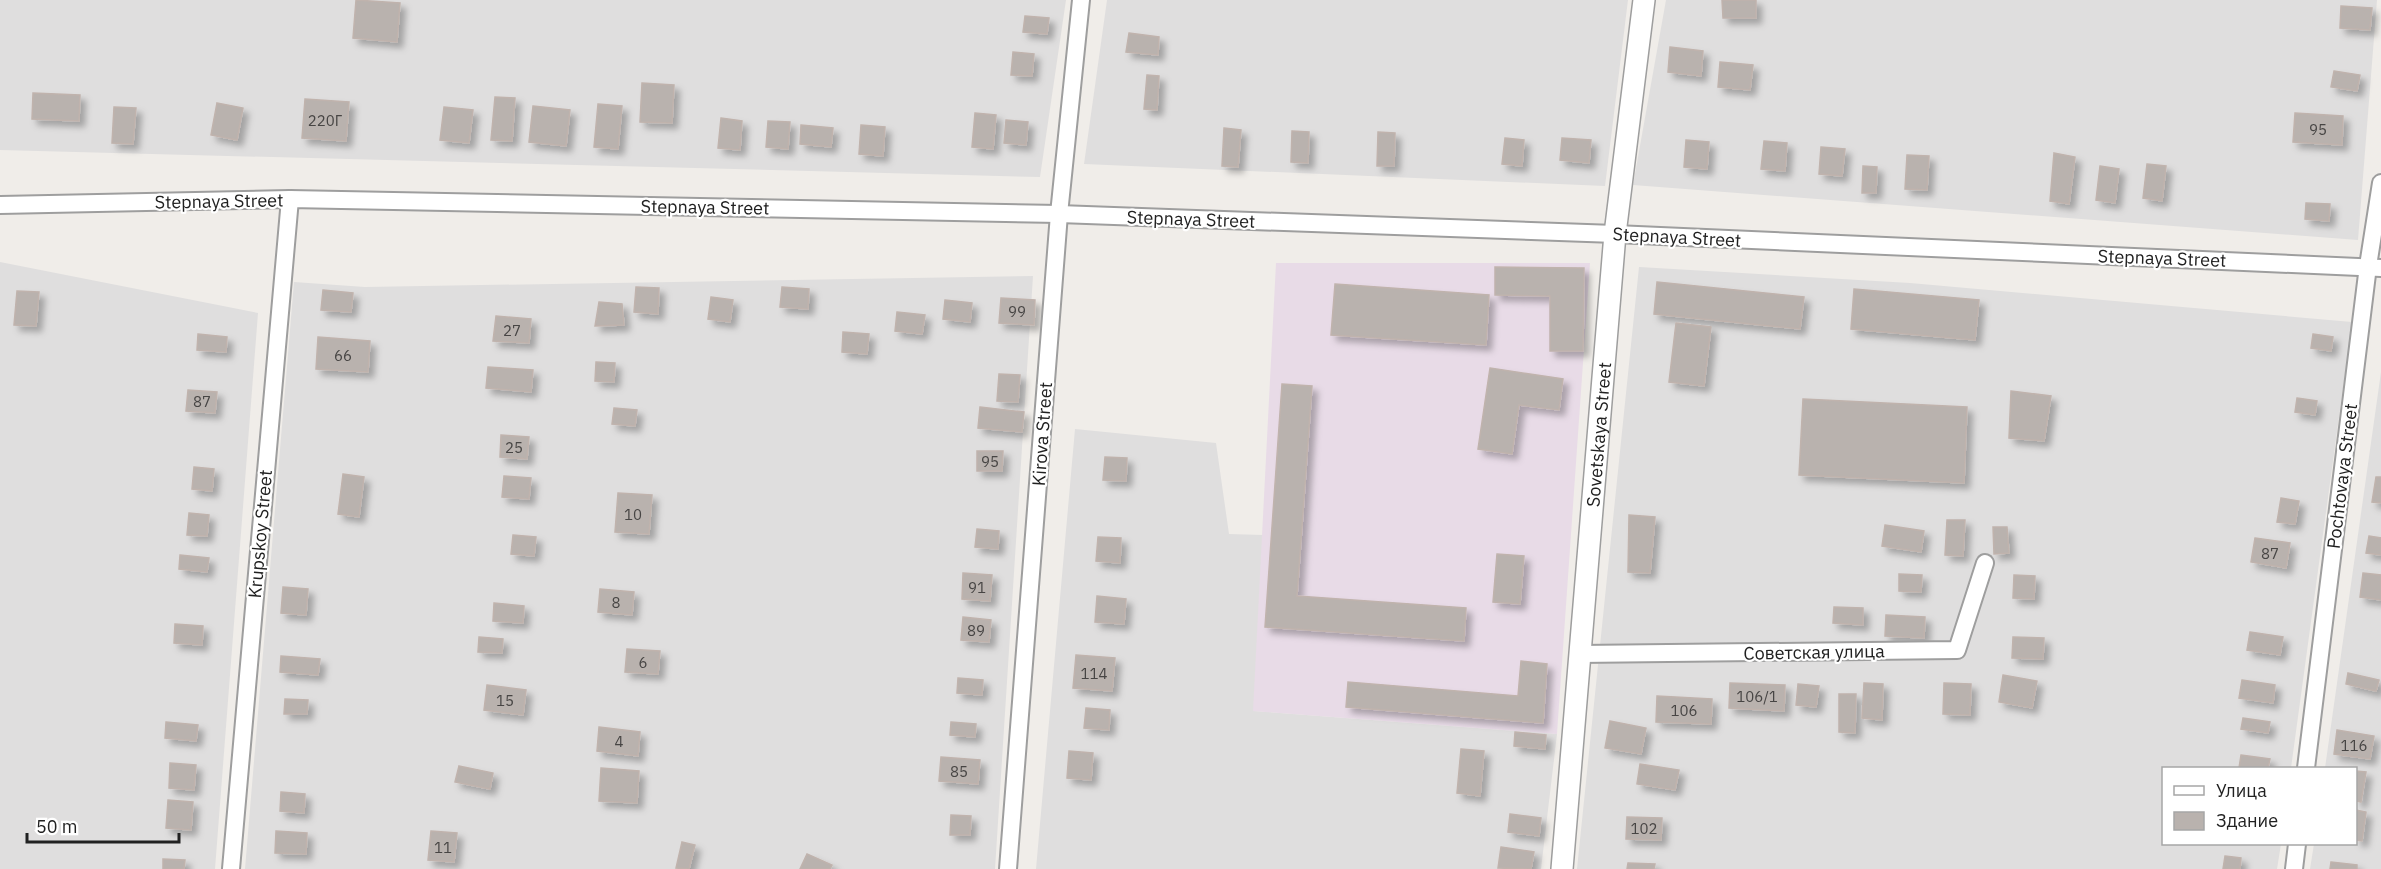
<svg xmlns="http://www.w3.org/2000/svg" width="2381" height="869" viewBox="0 0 2381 869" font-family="'IBM Plex Sans',sans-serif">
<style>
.residential{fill:#dfdede}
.industrial{fill:#e8dbe7}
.building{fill:#b9b2ae;stroke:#c0b3ad;stroke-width:1.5;filter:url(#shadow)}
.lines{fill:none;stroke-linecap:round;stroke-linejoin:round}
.minor-casing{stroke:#9e9e9e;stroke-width:20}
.tertiary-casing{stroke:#9e9e9e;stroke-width:24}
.minor{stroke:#fff;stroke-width:16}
.tertiary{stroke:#fff;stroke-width:21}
.labels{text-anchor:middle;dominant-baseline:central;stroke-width:4.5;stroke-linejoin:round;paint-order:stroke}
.number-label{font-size:15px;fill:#474544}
.street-label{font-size:18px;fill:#212121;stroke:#fff}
</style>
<defs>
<filter id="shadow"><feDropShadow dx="5.5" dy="5.5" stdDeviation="3" flood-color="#0004"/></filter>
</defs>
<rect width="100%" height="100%" fill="#f0ede9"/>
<g class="residential">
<polygon points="0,0 1066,0 1040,177 0,150"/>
<polygon points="1107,0 1628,0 1605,186 1084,164"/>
<polygon points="1666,0 2377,0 2358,240 1633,185"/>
<polygon points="0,262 258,313 215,869 0,869"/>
<polygon points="1639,267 1910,283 2352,322 2291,768 2164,768 2164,844 2281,844 2277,869 1577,869"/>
<polygon points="1033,276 995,869 245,869 294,282 365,287"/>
<polygon points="2381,372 2381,869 2310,869 2314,844 2356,844 2356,768 2325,768"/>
<polygon points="1075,429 1216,443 1229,534 1263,535 1254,711 1557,734 1541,869 1036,869"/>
</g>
<polygon class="industrial" points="1276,263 1590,263 1557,734 1253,711"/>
<g class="building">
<polygon points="356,0 400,3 397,42 353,38"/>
<polygon points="1722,0 1756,0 1756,18 1723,18"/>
<polygon points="2341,6 2372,8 2370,30 2340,28"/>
<polygon points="1025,16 1049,18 1047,34 1023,32"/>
<polygon points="1129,33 1159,37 1158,55 1126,52"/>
<polygon points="1670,47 1703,51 1701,76 1668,72"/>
<polygon points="1013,52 1034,54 1032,76 1011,75"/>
<polygon points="1720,62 1753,65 1750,90 1718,87"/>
<polygon points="2334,71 2360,75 2357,91 2331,87"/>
<polygon points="1147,75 1159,76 1157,110 1144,109"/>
<polygon points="642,83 674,85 672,123 640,122"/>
<polygon points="33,93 80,95 79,121 32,119"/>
<polygon points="495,97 515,98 512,141 491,140"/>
<polygon points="305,99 349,102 346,141 302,138"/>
<polygon points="217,103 243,108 237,140 211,135"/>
<polygon points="598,104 622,106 618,149 594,147"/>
<polygon points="533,106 570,110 566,146 529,142"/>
<polygon points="114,107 136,108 133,144 112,143"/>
<polygon points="444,107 473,110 469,143 440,140"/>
<polygon points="975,113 996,115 993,149 972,147"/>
<polygon points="2295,113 2343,116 2342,145 2293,142"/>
<polygon points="721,118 742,121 740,150 718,148"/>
<polygon points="1006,120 1028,122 1026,145 1004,143"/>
<polygon points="768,121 790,122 788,149 766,147"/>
<polygon points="801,125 833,128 831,147 800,144"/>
<polygon points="861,125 885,127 883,156 859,154"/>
<polygon points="1224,128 1241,130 1238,167 1222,166"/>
<polygon points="1292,131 1309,132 1308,163 1291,162"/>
<polygon points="1378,132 1395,133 1394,166 1377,166"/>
<polygon points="1505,138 1524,140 1522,166 1502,164"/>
<polygon points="1562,138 1591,140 1589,163 1560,160"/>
<polygon points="1686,140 1709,142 1707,169 1684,167"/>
<polygon points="1764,141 1787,143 1785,171 1761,169"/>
<polygon points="1821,147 1845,149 1842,176 1819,174"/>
<polygon points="2054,153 2075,157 2069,204 2050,201"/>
<polygon points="1907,155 1929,156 1927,190 1905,189"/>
<polygon points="2147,164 2166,166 2162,201 2143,198"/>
<polygon points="1863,166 1877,167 1876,193 1862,193"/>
<polygon points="2100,166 2119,169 2115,203 2096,200"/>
<polygon points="2306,203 2330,204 2329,221 2305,219"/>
<polygon points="1495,267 1584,268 1583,351 1550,351 1550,296 1495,295"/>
<polygon points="1657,282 1804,297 1800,329 1654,314"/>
<polygon points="1335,284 1489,295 1486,345 1331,335"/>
<polygon points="636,287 659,288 658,314 634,312"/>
<polygon points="782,287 809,289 808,309 780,307"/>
<polygon points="1854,289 1979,300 1975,340 1851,329"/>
<polygon points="323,290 353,293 351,312 321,310"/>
<polygon points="17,291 39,292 36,326 14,325"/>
<polygon points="711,297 733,300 730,322 708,319"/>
<polygon points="1001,298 1035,300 1034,325 999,323"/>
<polygon points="945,300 972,303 970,322 943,319"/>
<polygon points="599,302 622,304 624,325 595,326"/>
<polygon points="897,312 925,315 922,334 895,331"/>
<polygon points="496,316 531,319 529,343 493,341"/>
<polygon points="1676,323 1711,327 1704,386 1669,382"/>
<polygon points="843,332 869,334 867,354 842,352"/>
<polygon points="198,334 227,337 226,352 197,350"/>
<polygon points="2313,334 2333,337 2331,351 2311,348"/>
<polygon points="318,337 370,341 368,372 316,369"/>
<polygon points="596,362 615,363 614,382 595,381"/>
<polygon points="488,367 533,370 531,392 486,388"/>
<polygon points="1490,368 1563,379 1559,410 1519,405 1512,454 1478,449"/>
<polygon points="999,374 1020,375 1018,402 997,401"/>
<polygon points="1282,384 1312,386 1297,596 1466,608 1464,641 1265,627"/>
<polygon points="188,390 217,392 215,413 186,411"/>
<polygon points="2011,391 2051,396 2044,441 2009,438"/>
<polygon points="2297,398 2317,401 2315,415 2295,412"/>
<polygon points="1803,399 1967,407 1964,483 1799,475"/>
<polygon points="980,407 1024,412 1022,432 978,428"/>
<polygon points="614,408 637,410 635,426 612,424"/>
<polygon points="501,435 529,437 527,459 500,457"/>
<polygon points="977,451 1003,451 1002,471 977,471"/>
<polygon points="1105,457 1127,458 1126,481 1103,480"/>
<polygon points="194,467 214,469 212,491 192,489"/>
<polygon points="343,474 364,477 359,517 338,514"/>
<polygon points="504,476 531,478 529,499 502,497"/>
<polygon points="2376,477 2381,477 2381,503 2372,502"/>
<polygon points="618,493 652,495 649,534 615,532"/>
<polygon points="2281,498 2299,501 2295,524 2277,522"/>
<polygon points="189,513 209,515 207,536 187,535"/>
<polygon points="1629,515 1655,517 1650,573 1628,572"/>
<polygon points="1947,520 1965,520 1963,556 1945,555"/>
<polygon points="1885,525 1924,531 1921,552 1882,546"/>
<polygon points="1993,527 2007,527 2009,553 1994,554"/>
<polygon points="977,529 999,531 998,549 975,547"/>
<polygon points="513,535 536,537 534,556 511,554"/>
<polygon points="2369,536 2381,538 2381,555 2366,553"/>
<polygon points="1098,537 1121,538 1120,563 1096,561"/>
<polygon points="2255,538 2290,543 2286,568 2251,562"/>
<polygon points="1497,554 1524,556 1520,604 1493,602"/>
<polygon points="180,555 209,558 207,572 179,569"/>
<polygon points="963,573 992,575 990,601 962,599"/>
<polygon points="2363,573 2381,575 2381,600 2360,597"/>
<polygon points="1899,574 1922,575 1921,592 1899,591"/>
<polygon points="2014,575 2035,576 2034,599 2013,598"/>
<polygon points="283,587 308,589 306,615 281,613"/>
<polygon points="600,589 634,592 632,615 598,612"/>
<polygon points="1097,596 1126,599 1124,624 1095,622"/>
<polygon points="494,603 524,606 523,623 493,621"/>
<polygon points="1834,607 1863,608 1863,625 1833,623"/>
<polygon points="1886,615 1925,617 1924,638 1885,636"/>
<polygon points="963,617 991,620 989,642 961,640"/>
<polygon points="175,624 203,626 202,645 174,643"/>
<polygon points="2250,632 2283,637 2280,655 2247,650"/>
<polygon points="479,637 503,639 502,653 478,652"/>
<polygon points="2013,637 2044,638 2043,659 2012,658"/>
<polygon points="627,649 660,651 658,674 625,672"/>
<polygon points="1076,655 1115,658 1112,691 1073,688"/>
<polygon points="281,656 320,659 318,675 280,672"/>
<polygon points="1521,661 1547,664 1543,723 1346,707 1348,682 1518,696"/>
<polygon points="2348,673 2379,680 2376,691 2346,684"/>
<polygon points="2003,675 2037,681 2032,708 1999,702"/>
<polygon points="958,678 983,680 982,695 957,693"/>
<polygon points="2242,680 2275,685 2273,703 2239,698"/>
<polygon points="1730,683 1785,685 1784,711 1729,708"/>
<polygon points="1864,683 1883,684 1882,720 1862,718"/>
<polygon points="1944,683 1971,684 1970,715 1943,714"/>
<polygon points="1798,684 1819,686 1816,707 1796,705"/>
<polygon points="487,685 526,690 523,715 484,710"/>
<polygon points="1839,694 1856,694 1855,733 1839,732"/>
<polygon points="1657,696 1712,699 1711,724 1656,722"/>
<polygon points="285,699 308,700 307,714 284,714"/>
<polygon points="1086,708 1110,710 1109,730 1084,728"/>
<polygon points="2243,718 2270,722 2268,733 2241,729"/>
<polygon points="1610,721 1646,728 1641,754 1605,748"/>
<polygon points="166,722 198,725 196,741 165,738"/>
<polygon points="951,722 976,724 975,737 950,735"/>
<polygon points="599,727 640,732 638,756 597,751"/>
<polygon points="2337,730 2374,736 2370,759 2334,754"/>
<polygon points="1515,732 1546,735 1545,749 1514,746"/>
<polygon points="1461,749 1484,751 1480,796 1457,793"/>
<polygon points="1069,751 1093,753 1091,780 1067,778"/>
<polygon points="2241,755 2270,759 2268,768 2239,768"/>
<polygon points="941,757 980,760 978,784 939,781"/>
<polygon points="170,763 196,765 194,790 169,788"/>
<polygon points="1640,764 1679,770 1675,790 1637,784"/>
<polygon points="459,766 493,773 490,789 455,782"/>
<polygon points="601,768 639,771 637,803 599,801"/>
<polygon points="2356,771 2366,772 2361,802 2356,801"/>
<polygon points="281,792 305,794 304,813 280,811"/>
<polygon points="168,800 193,802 191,830 166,828"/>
<polygon points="2356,810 2366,812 2362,841 2356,840"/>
<polygon points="1510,814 1541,818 1539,836 1508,832"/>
<polygon points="951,815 971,816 970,835 950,835"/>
<polygon points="1627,817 1662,818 1661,840 1626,839"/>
<polygon points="276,831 307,833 306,854 275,853"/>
<polygon points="431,831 457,833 454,862 428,860"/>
<polygon points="682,842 695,845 689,869 676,868"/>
<polygon points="1501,847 1534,852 1531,869 1498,868"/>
<polygon points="807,854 832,865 830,869 800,869"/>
<polygon points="2225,856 2241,858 2240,869 2223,869"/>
<polygon points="163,859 185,860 184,869 163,869"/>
<polygon points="2331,862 2357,865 2357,869 2330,869"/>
<polygon points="1628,863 1655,864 1654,869 1627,869"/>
</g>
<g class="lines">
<g class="minor-casing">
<g id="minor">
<polyline points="0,205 290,199 1059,214 1615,234 2381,268"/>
<polyline points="1579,654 1957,650 1985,563"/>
<polyline points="2306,768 2368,266 2381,183"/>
<polyline points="231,869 290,199"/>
<polyline points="1008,869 1059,214 1081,0"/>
<polyline points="2294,869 2297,844"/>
</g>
</g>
<g class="tertiary-casing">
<g id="tertiary">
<path id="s1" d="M 1562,869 L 1615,234 L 1644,0"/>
</g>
</g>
<use href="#minor" class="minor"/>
<use href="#tertiary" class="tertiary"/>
</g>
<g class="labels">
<g class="number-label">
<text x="325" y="120">220Г</text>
<text x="2318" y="129">95</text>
<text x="1017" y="311">99</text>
<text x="512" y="330">27</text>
<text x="343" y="355">66</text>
<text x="202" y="401">87</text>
<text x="514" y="447">25</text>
<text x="990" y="461">95</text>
<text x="633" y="514">10</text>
<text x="2270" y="553">87</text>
<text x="977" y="587">91</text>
<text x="616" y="602">8</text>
<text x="976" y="630">89</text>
<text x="643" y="662">6</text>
<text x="1094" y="673">114</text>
<text x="1757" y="696">106/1</text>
<text x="505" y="700">15</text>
<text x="1684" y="710">106</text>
<text x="619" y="741">4</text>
<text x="2354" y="745">116</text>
<text x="959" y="771">85</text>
<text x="1644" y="828">102</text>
<text x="443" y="847">11</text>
</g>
<g class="street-label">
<text transform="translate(219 201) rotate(-1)">Stepnaya Street</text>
<text transform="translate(705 207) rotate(1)">Stepnaya Street</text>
<text transform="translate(1191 219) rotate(2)">Stepnaya Street</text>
<text transform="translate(1677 237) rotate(3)">Stepnaya Street</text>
<text transform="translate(2162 258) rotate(2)">Stepnaya Street</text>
<text transform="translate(1042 434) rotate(-86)">Kirova Street</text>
<text stroke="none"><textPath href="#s1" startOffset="436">Sovetskaya Street</textPath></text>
<text transform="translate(2342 476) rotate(-83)">Pochtovaya Street</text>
<text transform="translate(260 534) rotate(-85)">Krupskoy Street</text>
<text transform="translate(1814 652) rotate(-1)">Советская улица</text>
</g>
</g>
<rect x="2162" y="767" width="195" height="78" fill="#ffffff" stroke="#a6a6a6" stroke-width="1.5"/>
<rect x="2174" y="786" width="30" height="9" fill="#ffffff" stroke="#a6a6a6" stroke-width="1.5"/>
<text x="2216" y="797" font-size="18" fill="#212121">Улица</text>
<rect x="2174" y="812" width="30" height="18" fill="#b9b2ae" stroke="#a6a6a6" stroke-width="1.5"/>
<text x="2216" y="827" font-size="18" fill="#212121">Здание</text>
<path d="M27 833v9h152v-9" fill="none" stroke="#212121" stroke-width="3"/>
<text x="36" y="833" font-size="18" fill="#212121" stroke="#ffffff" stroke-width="4.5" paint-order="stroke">50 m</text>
</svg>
